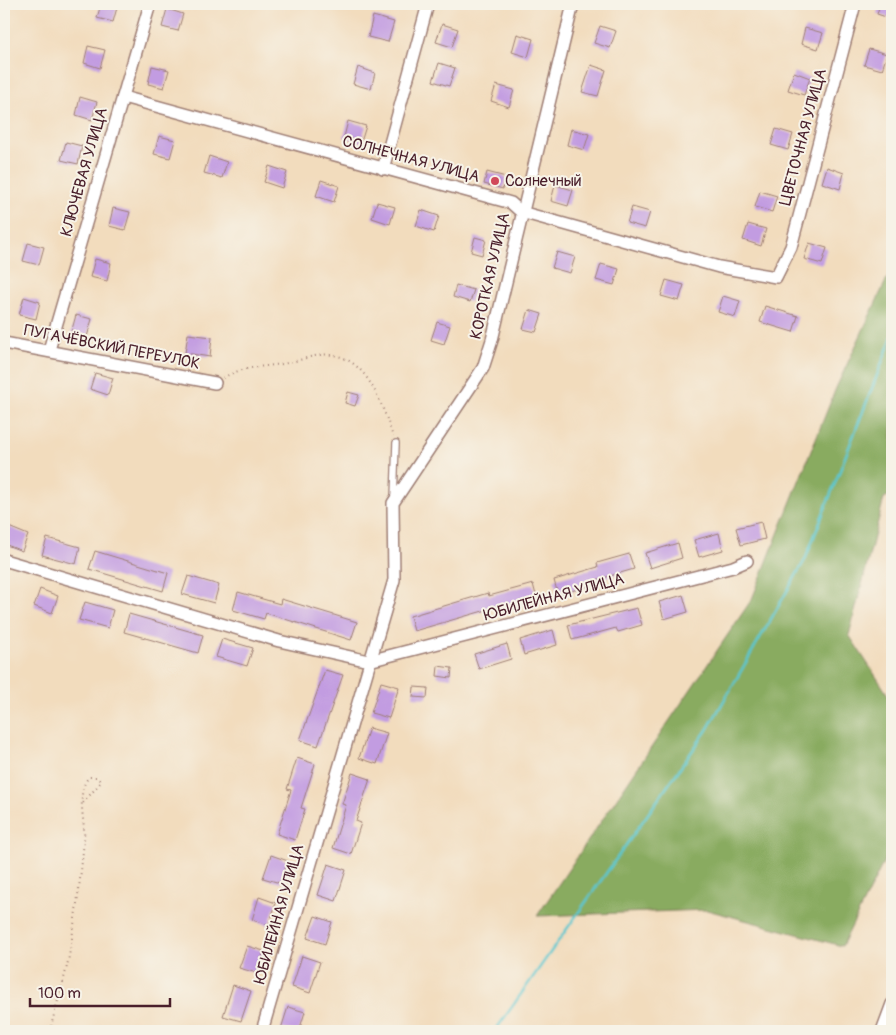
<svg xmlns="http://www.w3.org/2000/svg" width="896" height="1035" viewBox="0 0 896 1035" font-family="Pangolin,sans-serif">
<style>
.forest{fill:#89ab60;stroke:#6a6546}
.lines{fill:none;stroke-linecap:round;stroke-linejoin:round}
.stream{stroke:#5ac7cf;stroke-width:2.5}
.building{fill:#c29ce1}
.lane-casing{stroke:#9e7e74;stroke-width:8}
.street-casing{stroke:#9e7e74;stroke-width:14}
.path{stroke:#9e7e74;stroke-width:2;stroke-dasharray:1 4;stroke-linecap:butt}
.lane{stroke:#fff;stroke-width:5.5}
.street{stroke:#fff;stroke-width:11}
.poi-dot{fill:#d1495b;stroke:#f7f3e8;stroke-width:2}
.labels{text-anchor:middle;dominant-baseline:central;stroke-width:4;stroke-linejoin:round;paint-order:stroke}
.street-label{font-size:16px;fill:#4a1f2b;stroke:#f7f3e8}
.poi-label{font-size:16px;fill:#4a1f2b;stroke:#f7f3e8;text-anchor:start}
</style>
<rect width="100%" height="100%" fill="#f7f3e8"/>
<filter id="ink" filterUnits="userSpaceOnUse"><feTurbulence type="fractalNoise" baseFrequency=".02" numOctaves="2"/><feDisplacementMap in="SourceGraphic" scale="10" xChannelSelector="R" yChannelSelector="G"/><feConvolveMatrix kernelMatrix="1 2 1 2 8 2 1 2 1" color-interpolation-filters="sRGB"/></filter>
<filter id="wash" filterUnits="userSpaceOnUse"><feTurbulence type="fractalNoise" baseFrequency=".0096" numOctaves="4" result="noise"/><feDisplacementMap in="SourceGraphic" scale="20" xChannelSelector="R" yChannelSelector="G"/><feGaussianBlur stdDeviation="1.12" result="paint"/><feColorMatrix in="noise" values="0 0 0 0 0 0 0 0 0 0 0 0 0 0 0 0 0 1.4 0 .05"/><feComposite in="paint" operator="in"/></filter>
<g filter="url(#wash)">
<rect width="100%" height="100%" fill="#f2dcbd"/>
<polygon class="forest" points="892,268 892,494 884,498 849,635 892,701 892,845 842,946 707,910 537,916 752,599 836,388"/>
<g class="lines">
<polyline class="stream" points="495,1031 707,730 805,560 892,337"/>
</g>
<g id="blocks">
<g class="building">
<polygon points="101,4 118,4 113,22 97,18"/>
<polygon points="880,4 892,4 892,19 877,14"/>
<polygon points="167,9 183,14 178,31 162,27"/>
<polygon points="373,16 394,22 388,42 368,37"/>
<polygon points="442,24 458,29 452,47 436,42"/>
<polygon points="600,26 616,31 610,48 594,43"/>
<polygon points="805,28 823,33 818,49 801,44"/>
<polygon points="517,34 533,39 528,57 512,52"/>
<polygon points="88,46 105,50 100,68 84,63"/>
<polygon points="869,49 887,54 882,70 864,65"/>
<polygon points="439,63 455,68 449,86 433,81"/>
<polygon points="591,65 606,70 598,96 582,92"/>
<polygon points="152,66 169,70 164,88 148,84"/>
<polygon points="358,67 375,73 371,89 353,84"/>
<polygon points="794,72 810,78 804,95 788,90"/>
<polygon points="496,85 514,90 509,107 491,101"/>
<polygon points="80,97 97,102 92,120 76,115"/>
<polygon points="348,121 366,126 361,142 344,137"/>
<polygon points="571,129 589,134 584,150 567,145"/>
<polygon points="776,129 793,134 788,150 771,145"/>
<polygon points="159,136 175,140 170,158 154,154"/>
<polygon points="66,142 82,146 78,164 61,160"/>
<polygon points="209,156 227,162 222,178 204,173"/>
<polygon points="269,166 287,172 282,188 264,182"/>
<polygon points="827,167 844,173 840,189 822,183"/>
<polygon points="487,172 506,177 503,189 484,184"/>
<polygon points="321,180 339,186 334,202 316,196"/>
<polygon points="555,185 573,190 568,206 551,201"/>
<polygon points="760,191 777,196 772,212 755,207"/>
<polygon points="377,202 395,207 390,224 372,218"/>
<polygon points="632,207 650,212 645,228 627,223"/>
<polygon points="113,208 130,212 125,230 109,226"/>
<polygon points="421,210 439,216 434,232 416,226"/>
<polygon points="748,224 766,229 761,246 743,240"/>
<polygon points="475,237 486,240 482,255 471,252"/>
<polygon points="28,243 44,247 39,265 23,261"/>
<polygon points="809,243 827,248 822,264 804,259"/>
<polygon points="557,252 575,257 570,273 552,268"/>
<polygon points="95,259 111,263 107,281 90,277"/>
<polygon points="601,264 619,269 614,285 596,280"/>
<polygon points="666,280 684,285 679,301 661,296"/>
<polygon points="456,285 474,290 470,302 453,297"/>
<polygon points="723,296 740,301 735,317 718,312"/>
<polygon points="24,297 40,302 36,319 19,315"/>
<polygon points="765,306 798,316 793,332 760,322"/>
<polygon points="529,310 542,314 536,332 523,329"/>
<polygon points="76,315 92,319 87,337 71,333"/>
<polygon points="437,322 450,326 444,344 431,340"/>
<polygon points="188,334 212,337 210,357 185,353"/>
<polygon points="95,373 113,378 108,395 90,389"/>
<polygon points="348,392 359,395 355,406 345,403"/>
<polygon points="761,522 765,539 741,545 736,528"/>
<polygon points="4,525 28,535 22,551 4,544"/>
<polygon points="719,533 723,550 699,557 694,540"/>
<polygon points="47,538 80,547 76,564 42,555"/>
<polygon points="678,543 682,558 650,568 645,553"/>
<polygon points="95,551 168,573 163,591 89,569"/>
<polygon points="629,554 634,569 589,582 591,585 558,595 554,580 598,567 597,563"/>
<polygon points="188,576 219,585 214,603 182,594"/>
<polygon points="533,584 537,599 505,608 504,605 414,631 410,616 488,593 489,596"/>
<polygon points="40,589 58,596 52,613 34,606"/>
<polygon points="238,592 280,604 281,599 357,622 351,640 266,613 264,619 233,610"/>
<polygon points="683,595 688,612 664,619 659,602"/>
<polygon points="85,602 113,610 108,628 79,620"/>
<polygon points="637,608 642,625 618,632 616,628 572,640 568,625"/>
<polygon points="129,614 203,635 198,653 124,632"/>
<polygon points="553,630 557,645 524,655 520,640"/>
<polygon points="222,639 253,648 247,666 216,657"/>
<polygon points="507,644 511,659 479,669 474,654"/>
<polygon points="438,666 452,668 451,678 437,676"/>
<polygon points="325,670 343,675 318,746 300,740"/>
<polygon points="381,682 399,687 389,718 371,713"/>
<polygon points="414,687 428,688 427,698 413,697"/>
<polygon points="369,728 387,733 377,764 359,758"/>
<polygon points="297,758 315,764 301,808 305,809 295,840 277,834 291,790 287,789"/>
<polygon points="352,773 370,779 356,821 361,823 351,854 333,848 346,805 342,804"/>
<polygon points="271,855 288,861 280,883 263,878"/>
<polygon points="328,864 346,870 336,901 318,895"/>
<polygon points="259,897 276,903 269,925 252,920"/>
<polygon points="315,916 332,922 325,944 307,938"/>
<polygon points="247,946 264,951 257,973 239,968"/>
<polygon points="302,956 320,962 310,993 292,987"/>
<polygon points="233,985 251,991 241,1021 223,1016"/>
<polygon points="288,1007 305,1012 299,1031 281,1029"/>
</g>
</g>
</g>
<g filter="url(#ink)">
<use href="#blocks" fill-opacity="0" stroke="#9e7e74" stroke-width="1"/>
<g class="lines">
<g class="lane-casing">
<polyline id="lane" points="394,499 396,443"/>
</g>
<g class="street-casing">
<g id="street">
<polyline points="123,97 511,203 521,212 719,267 776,277 791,247 855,4"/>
<polyline points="383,169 428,4"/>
<polyline points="4,343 215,383"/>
<polyline points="49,350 150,4"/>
<polyline points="4,560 279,641 369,661 733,567 747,561"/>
<polyline points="262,1031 394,580 393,503 483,368 492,340 573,4"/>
<polyline points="882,1031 892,1004"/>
</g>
</g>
<g class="path">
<path d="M 223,378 C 240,367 262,367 282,364 C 295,362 307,357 320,355 C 365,349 382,404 393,437"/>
<path d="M 50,1031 C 56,1004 66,977 70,950 C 76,915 81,875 84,840 C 86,822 75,792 89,777 L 97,777 L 101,782 L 83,803"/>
</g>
<use href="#lane" class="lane"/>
<use href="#street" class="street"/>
</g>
</g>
<circle class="poi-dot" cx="495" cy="181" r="5"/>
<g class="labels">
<g class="street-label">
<text transform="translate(803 137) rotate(-75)">ЦВЕТОЧНАЯ УЛИЦА</text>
<text transform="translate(411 159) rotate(15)">СОЛНЕЧНАЯ УЛИЦА</text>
<text transform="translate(84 172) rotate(-74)">КЛЮЧЕВАЯ УЛИЦА</text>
<text transform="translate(490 276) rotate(-77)">КОРОТКАЯ УЛИЦА</text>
<text transform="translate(112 347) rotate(11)">ПУГАЧЁВСКИЙ ПЕРЕУЛОК</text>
<text transform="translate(554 597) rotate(-15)">ЮБИЛЕЙНАЯ УЛИЦА</text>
<text transform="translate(279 914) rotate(-74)">ЮБИЛЕЙНАЯ УЛИЦА</text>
</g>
<g class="poi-label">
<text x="505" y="181">Солнечный</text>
</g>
</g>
<rect width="896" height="1035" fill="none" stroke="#f7f3e8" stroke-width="20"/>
<path d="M30 998v8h140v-8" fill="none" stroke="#4a1f2b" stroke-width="2.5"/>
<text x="38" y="998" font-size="15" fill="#4a1f2b" stroke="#f7f3e8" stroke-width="4" paint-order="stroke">100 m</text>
</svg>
